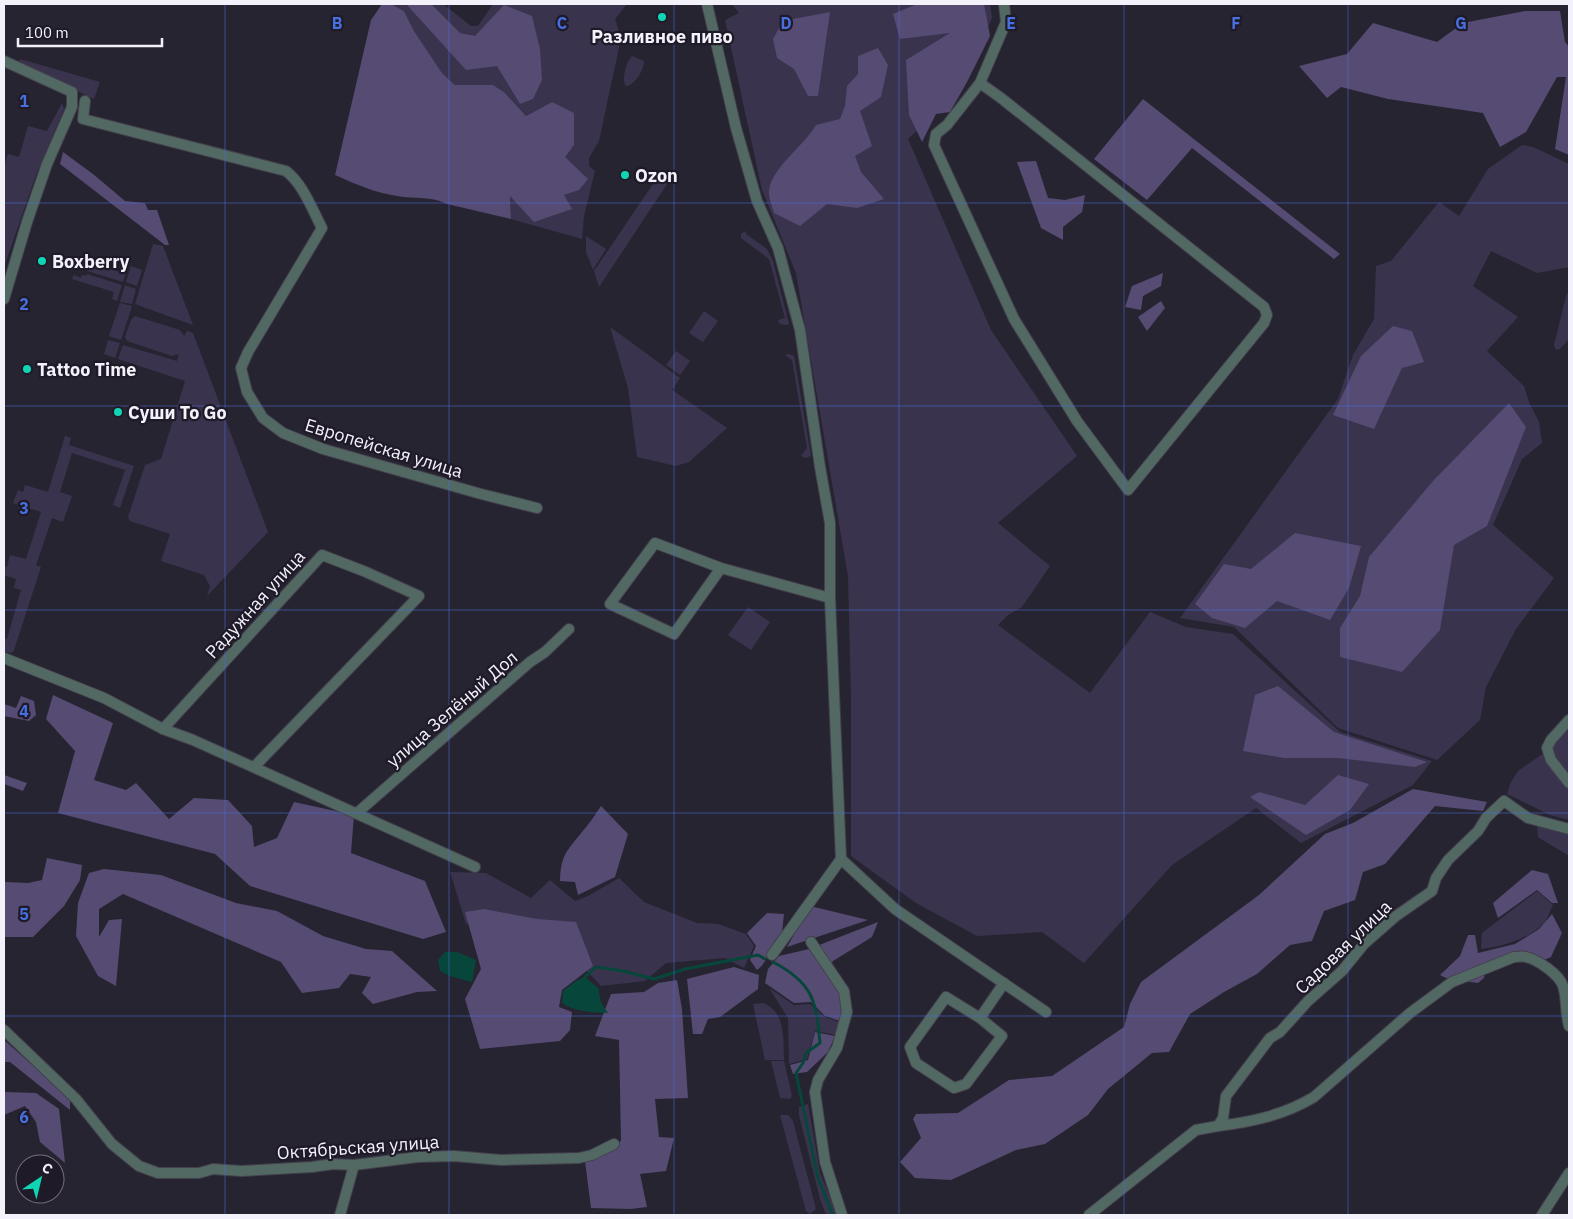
<svg xmlns="http://www.w3.org/2000/svg" width="1573" height="1219" viewBox="0 0 1573 1219" font-family="'IBM Plex Sans',sans-serif">
<style>
.green{fill:#3a334e}
.forest{fill:#564b72}
.water{fill:#07473b}
.lines{fill:none;stroke-linecap:round;stroke-linejoin:round}
.stream{stroke:#07473b;stroke-width:3}
.minor-casing{stroke:#44414d;stroke-width:12}
.minor{stroke:#526963;stroke-width:10}
.grid{fill:none;stroke:#486fdf;stroke-width:1;stroke-opacity:0.55}
.poi-dot{fill:#10d5b4;stroke:#1e1a27;stroke-width:2}
.labels{text-anchor:middle;dominant-baseline:central;stroke-width:4.5;stroke-linejoin:round;paint-order:stroke}
.poi-label{font-size:18px;font-weight:bold;fill:#f3f1fa;stroke:#1e1a27;text-anchor:start}
.street-label{font-size:18px;fill:#f3f1fa;stroke:#1e1a27}
.grid-label{font-size:16px;text-anchor:middle;font-weight:bold;fill:#486fdf;stroke:#1e1a27;stroke-width:4.5;stroke-linejoin:round;paint-order:stroke}
</style>
<rect width="100%" height="100%" fill="#272431"/>
<g class="green">
<polygon points="391,4 443,4 471,26 478,26 493,4 627,4 615,19 621,38 599,141 589,158 589,166 595,171 584,216 582,239 511,219 510,196 564,195 565,157 552,102 526,116 504,92 493,85 455,85 442,73 414,31 404,11"/>
<polygon points="732,4 990,4 992,18 958,92 908,139 991,330 1077,456 998,523 1050,566 1022,607 1008,615 998,625 1090,693 1150,612 1186,627 1233,634 1340,732 1432,761 1413,785 1301,843 1256,808 1172,865 1084,963 1042,932 977,936 916,903 851,856 851,696 848,576 796,273 762,190 725,20 739,13"/>
<path d="M 632,56 L 644,61 C 644,70 636,82 628,86 L 625,85 C 622,77 626,62 632,56 Z"/>
<polygon points="20,59 100,82 94,99 19,63"/>
<polygon points="62,103 64,109 36,175 4,267 4,166 8,154 19,157 28,126 47,131"/>
<polygon points="1522,145 1533,147 1569,164 1569,267 1537,273 1491,251 1473,286 1518,317 1487,351 1524,386 1529,402 1539,422 1542,443 1522,459 1493,525 1554,578 1516,629 1486,687 1480,720 1437,760 1338,728 1234,627 1180,618 1338,399 1353,355 1374,319 1376,266 1391,261 1439,202 1459,216 1488,169"/>
<polygon points="659,175 669,181 599,287 594,271"/>
<polygon points="745,231 746,234 767,249 773,261 789,324 787,325 780,324 778,320 785,318 769,259 741,238 741,234"/>
<polygon points="586,236 606,249 593,270 586,252"/>
<polygon points="153,244 163,246 193,325 135,304"/>
<polygon points="79,259 123,273 126,264 128,265 123,282 84,270 85,265 78,262"/>
<polygon points="131,266 142,270 137,286 126,282"/>
<polygon points="87,274 122,285 117,301 112,299 114,292 72,279 74,275 81,278 82,275 86,276"/>
<polygon points="125,285 136,289 132,304 120,302"/>
<polygon points="1569,289 1569,339 1560,349 1556,350 1554,345 1565,300"/>
<polygon points="120,303 132,306 121,340 109,336"/>
<polygon points="704,311 718,321 703,342 689,333"/>
<polygon points="135,316 180,330 184,336 187,331 193,333 268,532 207,596 210,586 204,575 161,561 170,534 130,521 128,517 145,465 161,459 185,381 118,359 123,345 177,361 179,354 172,356 127,341 125,337 131,320"/>
<polygon points="610,327 680,378 672,390 727,428 689,462 676,466 637,457 628,388"/>
<polygon points="108,340 120,343 115,358 104,354"/>
<polygon points="676,351 690,361 680,375 666,365"/>
<polygon points="789,354 794,356 811,456 806,458 801,456 807,448 792,360 785,355"/>
<polygon points="65,436 71,438 69,445 134,466 120,508 113,505 125,470 72,453 60,492 72,496 63,522 52,518 36,565 41,567 14,650 12,653 4,652 4,638 7,639 21,590 14,588 16,579 4,575 4,566 7,567 10,555 26,559 41,512 13,503 18,490 23,492 25,485 48,492"/>
<polygon points="748,607 770,622 751,650 728,635"/>
<polygon points="1566,728 1569,732 1569,820 1550,815 1507,794 1511,782 1518,771 1554,746"/>
<polygon points="1537,824 1569,834 1569,856 1538,837"/>
<polygon points="450,872 486,873 531,898 550,880 575,901 588,896 619,878 644,902 697,923 718,924 746,934 754,946 744,968 725,958 666,963 645,981 601,986 586,970 529,928 466,924"/>
<path d="M 1537,891 L 1553,905 C 1550,910 1548,918 1544,923 C 1529,939 1501,947 1481,949 L 1482,933 Z"/>
<polygon points="769,988 794,1005 810,1004 825,1017 839,1022 836,1035 815,1031 807,1059 789,1064 788,1018"/>
<path d="M 763,1003 C 786,1012 783,1038 784,1060 L 765,1060 L 753,1004 Z"/>
<polygon points="771,1061 784,1061 792,1096 790,1099 780,1098"/>
<polygon points="808,1104 820,1173 837,1213 833,1215 826,1215 820,1199 799,1115 799,1107"/>
<polygon points="780,1115 788,1115 793,1121 816,1209 810,1214 806,1211"/>
</g>
<g class="forest">
<path d="M 382,4 L 391,4 L 404,11 L 414,31 L 442,73 L 455,85 L 493,85 L 504,92 L 526,116 L 552,102 L 574,113 L 574,145 L 565,157 L 588,179 L 579,190 L 564,195 L 572,209 L 534,222 L 510,196 L 511,219 L 447,204 C 432,196 414,199 397,196 C 376,193 355,184 335,175 L 371,20 Z"/>
<polygon points="393,4 431,4 460,33 475,36 504,5 532,16 540,49 542,80 533,99 520,104 497,66 466,70 407,5"/>
<polygon points="917,4 984,4 990,36 967,82 950,112 936,114 922,142 909,115 906,60 950,33 900,39 893,14"/>
<polygon points="1525,11 1560,11 1565,42 1569,47 1569,155 1555,149 1566,77 1557,77 1526,132 1500,147 1483,113 1388,99 1341,87 1327,98 1299,66 1347,54 1373,23 1437,42 1463,23"/>
<polygon points="830,12 818,96 808,96 794,69 777,58 773,39 783,21"/>
<path d="M 878,48 L 888,65 L 881,97 L 860,111 L 872,146 L 855,156 L 861,172 L 884,199 L 857,208 L 827,204 L 800,226 L 774,213 C 772,206 768,197 769,190 C 773,166 804,146 816,125 L 840,119 L 845,106 L 847,86 L 858,74 L 858,56 Z"/>
<polygon points="1143,99 1340,254 1334,259 1192,148 1147,200 1094,159"/>
<polygon points="63,152 93,174 125,201 145,203 148,210 157,210 169,245 165,245 60,164"/>
<polygon points="1036,161 1048,198 1065,200 1085,195 1082,212 1063,227 1063,240 1041,228 1017,162"/>
<polygon points="1163,273 1161,286 1143,296 1141,310 1125,307 1132,286"/>
<polygon points="1161,301 1165,308 1147,331 1138,317"/>
<polygon points="1393,326 1412,331 1424,362 1402,368 1374,429 1333,415 1361,356"/>
<polygon points="1509,403 1526,427 1487,526 1454,545 1440,630 1402,672 1340,657 1340,628 1360,596 1369,557 1433,481"/>
<polygon points="1295,533 1361,546 1349,588 1330,620 1277,601 1245,628 1212,618 1195,604 1224,564 1251,569"/>
<polygon points="1278,686 1334,732 1427,762 1415,767 1338,758 1284,758 1243,751 1255,695"/>
<polygon points="53,695 113,723 94,780 126,790 136,783 169,819 194,798 228,800 252,826 254,847 277,838 294,802 354,815 351,853 425,881 446,932 423,939 250,886 215,854 58,813 75,751 46,719"/>
<polygon points="21,696 34,701 36,715 29,721 4,716 4,704 16,708"/>
<polygon points="4,775 27,783 23,791 4,784"/>
<polygon points="1338,775 1369,784 1350,810 1306,835 1250,797 1259,792 1305,805"/>
<polygon points="1413,789 1487,802 1483,811 1435,806 1385,864 1363,872 1355,900 1324,911 1312,941 1290,945 1257,974 1224,992 1190,1014 1169,1052 1152,1053 1108,1089 1088,1115 1045,1144 1016,1150 951,1180 915,1178 900,1162 921,1138 913,1119 916,1114 958,1113 1009,1080 1052,1076 1124,1027 1130,1004 1141,982 1259,895 1325,834 1353,823"/>
<path d="M 601,806 L 628,834 L 615,877 L 578,895 L 575,882 L 560,881 C 561,855 566,852 582,832 C 589,824 595,815 601,806 Z"/>
<polygon points="47,858 82,865 80,880 64,906 33,937 4,937 4,882 28,883 42,880"/>
<polygon points="104,869 161,875 236,903 277,911 323,936 366,949 392,951 437,991 417,992 373,1004 362,993 371,977 350,974 339,988 302,993 281,962 123,894 99,909 99,937 109,920 122,919 116,986 98,976 76,936 78,903 89,873"/>
<polygon points="1532,870 1548,874 1558,903 1552,903 1537,890 1498,918 1493,903"/>
<polygon points="810,906 868,920 787,947"/>
<polygon points="484,909 537,919 576,922 593,966 562,990 559,1007 572,1012 570,1030 560,1041 480,1049 465,999 481,969 465,912"/>
<path d="M 767,913 L 784,914 L 782,933 C 768,944 771,960 757,970 L 750,960 L 756,946 L 747,933 Z"/>
<polygon points="1552,914 1562,933 1551,957 1542,961 1522,951 1487,962 1484,978 1478,983 1448,979 1440,975 1460,956 1468,935 1475,935 1478,953 1515,944 1539,929"/>
<path d="M 878,922 L 872,937 L 833,961 L 827,971 C 839,989 847,999 840,1021 L 825,1016 L 811,1002 L 794,1003 L 765,983 L 768,969 L 779,956 L 809,949 Z"/>
<polygon points="734,967 759,975 758,989 720,1017 708,1019 702,1034 693,1034 687,979"/>
<polygon points="677,980 682,1009 688,1098 655,1099 659,1137 674,1138 666,1171 640,1174 647,1207 631,1209 591,1208 585,1161 621,1141 619,1040 595,1036 611,994 644,992 658,983"/>
<polygon points="815,1032 835,1036 828,1052 807,1072 793,1074 790,1065 808,1060"/>
<polygon points="4,1040 70,1098 70,1110 10,1062 4,1062"/>
<polygon points="4,1092 36,1093 59,1109 65,1163 40,1142 36,1122 25,1106 4,1115"/>
</g>
<g class="water">
<polygon points="445,952 457,952 476,960 472,982 450,976 440,971 438,960"/>
<path d="M 585,977 L 598,988 L 601,1003 L 608,1013 C 592,1012 575,1012 562,1003 L 563,991 L 576,981 Z"/>
</g>
<g class="lines">
<g class="stream">
<path d="M 773,962 C 813,983 816,1000 820,1043 L 806,1053 L 803,1063 L 796,1073 L 818,1178 L 833,1215"/>
<polyline points="585,977 596,967 623,971 654,979 685,969 758,955 765,959"/>
</g>
<g class="minor-casing">
<g id="minor">
<polyline points="707,4 736,128 757,201 778,248 800,330 820,467 830,523 830,598 721,568 655,543 610,604 674,634 721,568"/>
<polyline points="4,61 72,92 72,107 47,164 27,222 4,299"/>
<polyline points="980,83 947,125 936,134 934,145 1014,319 1077,421 1128,490 1264,323 1267,315 1264,307 1001,98 980,83 1006,22 1004,4"/>
<path d="M 85,101 L 83,119 L 286,171 C 303,184 312,209 322,228 L 248,352 L 241,368 L 247,392 L 263,418 L 283,433 L 323,449 L 481,494 L 537,508"/>
<polyline points="4,658 104,698 163,729 193,740 475,867"/>
<polyline points="1569,720 1551,740 1547,748 1551,760 1569,783"/>
<polyline points="163,729 322,555 366,572 419,596 254,767"/>
<polyline points="357,813 530,662 545,652 569,629"/>
<polyline points="841,859 895,909 1046,1012"/>
<polyline points="811,942 844,991 847,1012 837,1048 818,1080 815,1092 825,1162 842,1215"/>
<polyline points="772,955 841,859 830,598"/>
<polyline points="980,1018 946,997 910,1047 916,1063 954,1088 966,1084 1002,1036 980,1018 1004,983"/>
<polyline points="4,1030 76,1099 112,1144 139,1166 158,1173 199,1173 213,1169 241,1171 312,1167 333,1164 354,1165 418,1157 454,1156 501,1160 579,1158 592,1155 614,1144"/>
<path d="M 1218,1126 C 1252,1122 1284,1115 1314,1097 L 1410,1013 L 1452,982 L 1514,957 C 1518,957 1522,956 1526,957 C 1538,960 1559,974 1563,986 C 1567,998 1565,1013 1569,1026"/>
<polyline points="340,1215 354,1165"/>
<polyline points="1089,1215 1196,1130 1218,1126 1223,1118 1226,1096 1270,1038 1280,1032 1308,1001 1342,971 1364,944 1396,916 1432,891 1436,878 1448,860 1478,831 1486,818 1504,801 1528,818 1569,829"/>
<polyline points="1542,1215 1569,1173"/>
</g>
</g>
<use href="#minor" class="minor"/>
</g>
<path class="grid" d="M 225,4 L 225,1215M 449,4 L 449,1215M 674,4 L 674,1215M 899,4 L 899,1215M 1124,4 L 1124,1215M 1348,4 L 1348,1215M 4,203 L 1569,203M 4,406 L 1569,406M 4,610 L 1569,610M 4,813 L 1569,813M 4,1016 L 1569,1016"/>
<g class="poi-dot">
<circle cx="662" cy="17" r="5"/>
<circle cx="625" cy="175" r="5"/>
<circle cx="42" cy="261" r="5"/>
<circle cx="27" cy="369" r="5"/>
<circle cx="118" cy="412" r="5"/>
</g>
<g class="labels">
<g class="poi-label">
<text x="662" y="36" text-anchor="middle">Разливное пиво</text>
<text x="635" y="175">Ozon</text>
<text x="52" y="261">Boxberry</text>
<text x="37" y="369">Tattoo Time</text>
<text x="128" y="412">Суши To Go</text>
</g>
<g class="street-label">
<text transform="translate(384 448) rotate(17)">Европейская улица</text>
<text transform="translate(255 604) rotate(-48)">Радужная улица</text>
<text transform="translate(452 709) rotate(-41)">улица Зелёный Дол</text>
<text transform="translate(1343 947) rotate(-44)">Садовая улица</text>
<text transform="translate(358 1147) rotate(-4)">Октябрьская улица</text>
</g>
</g>
<g class="grid-label">
<text x="337" y="29">B</text>
<text x="562" y="29">C</text>
<text x="786" y="29">D</text>
<text x="1011" y="29">E</text>
<text x="1236" y="29">F</text>
<text x="1461" y="29">G</text>
<text x="24" y="107">1</text>
<text x="24" y="310">2</text>
<text x="24" y="514">3</text>
<text x="24" y="717">4</text>
<text x="24" y="920">5</text>
<text x="24" y="1123">6</text>
</g>
<rect width="1573" height="1219" fill="none" stroke="#f3f1fa" stroke-width="10"/>
<g transform="translate(40 1179) rotate(35)"><circle r="24" fill="#1e1a27" stroke="#73707b"/>
<path d="M0-4L9 19L0 12L-9 19Z" fill="#10d5b4"/>
<text y="-8" font-size="14" font-weight="bold" text-anchor="middle" fill="#f3f1fa">С</text>
</g>
<path d="M18 38v8h144v-8" fill="none" stroke="#f3f1fa" stroke-width="2.5"/>
<text x="25" y="38" font-size="15" fill="#f3f1fa" stroke="#1e1a27" stroke-width="4" paint-order="stroke">100 m</text>
</svg>
